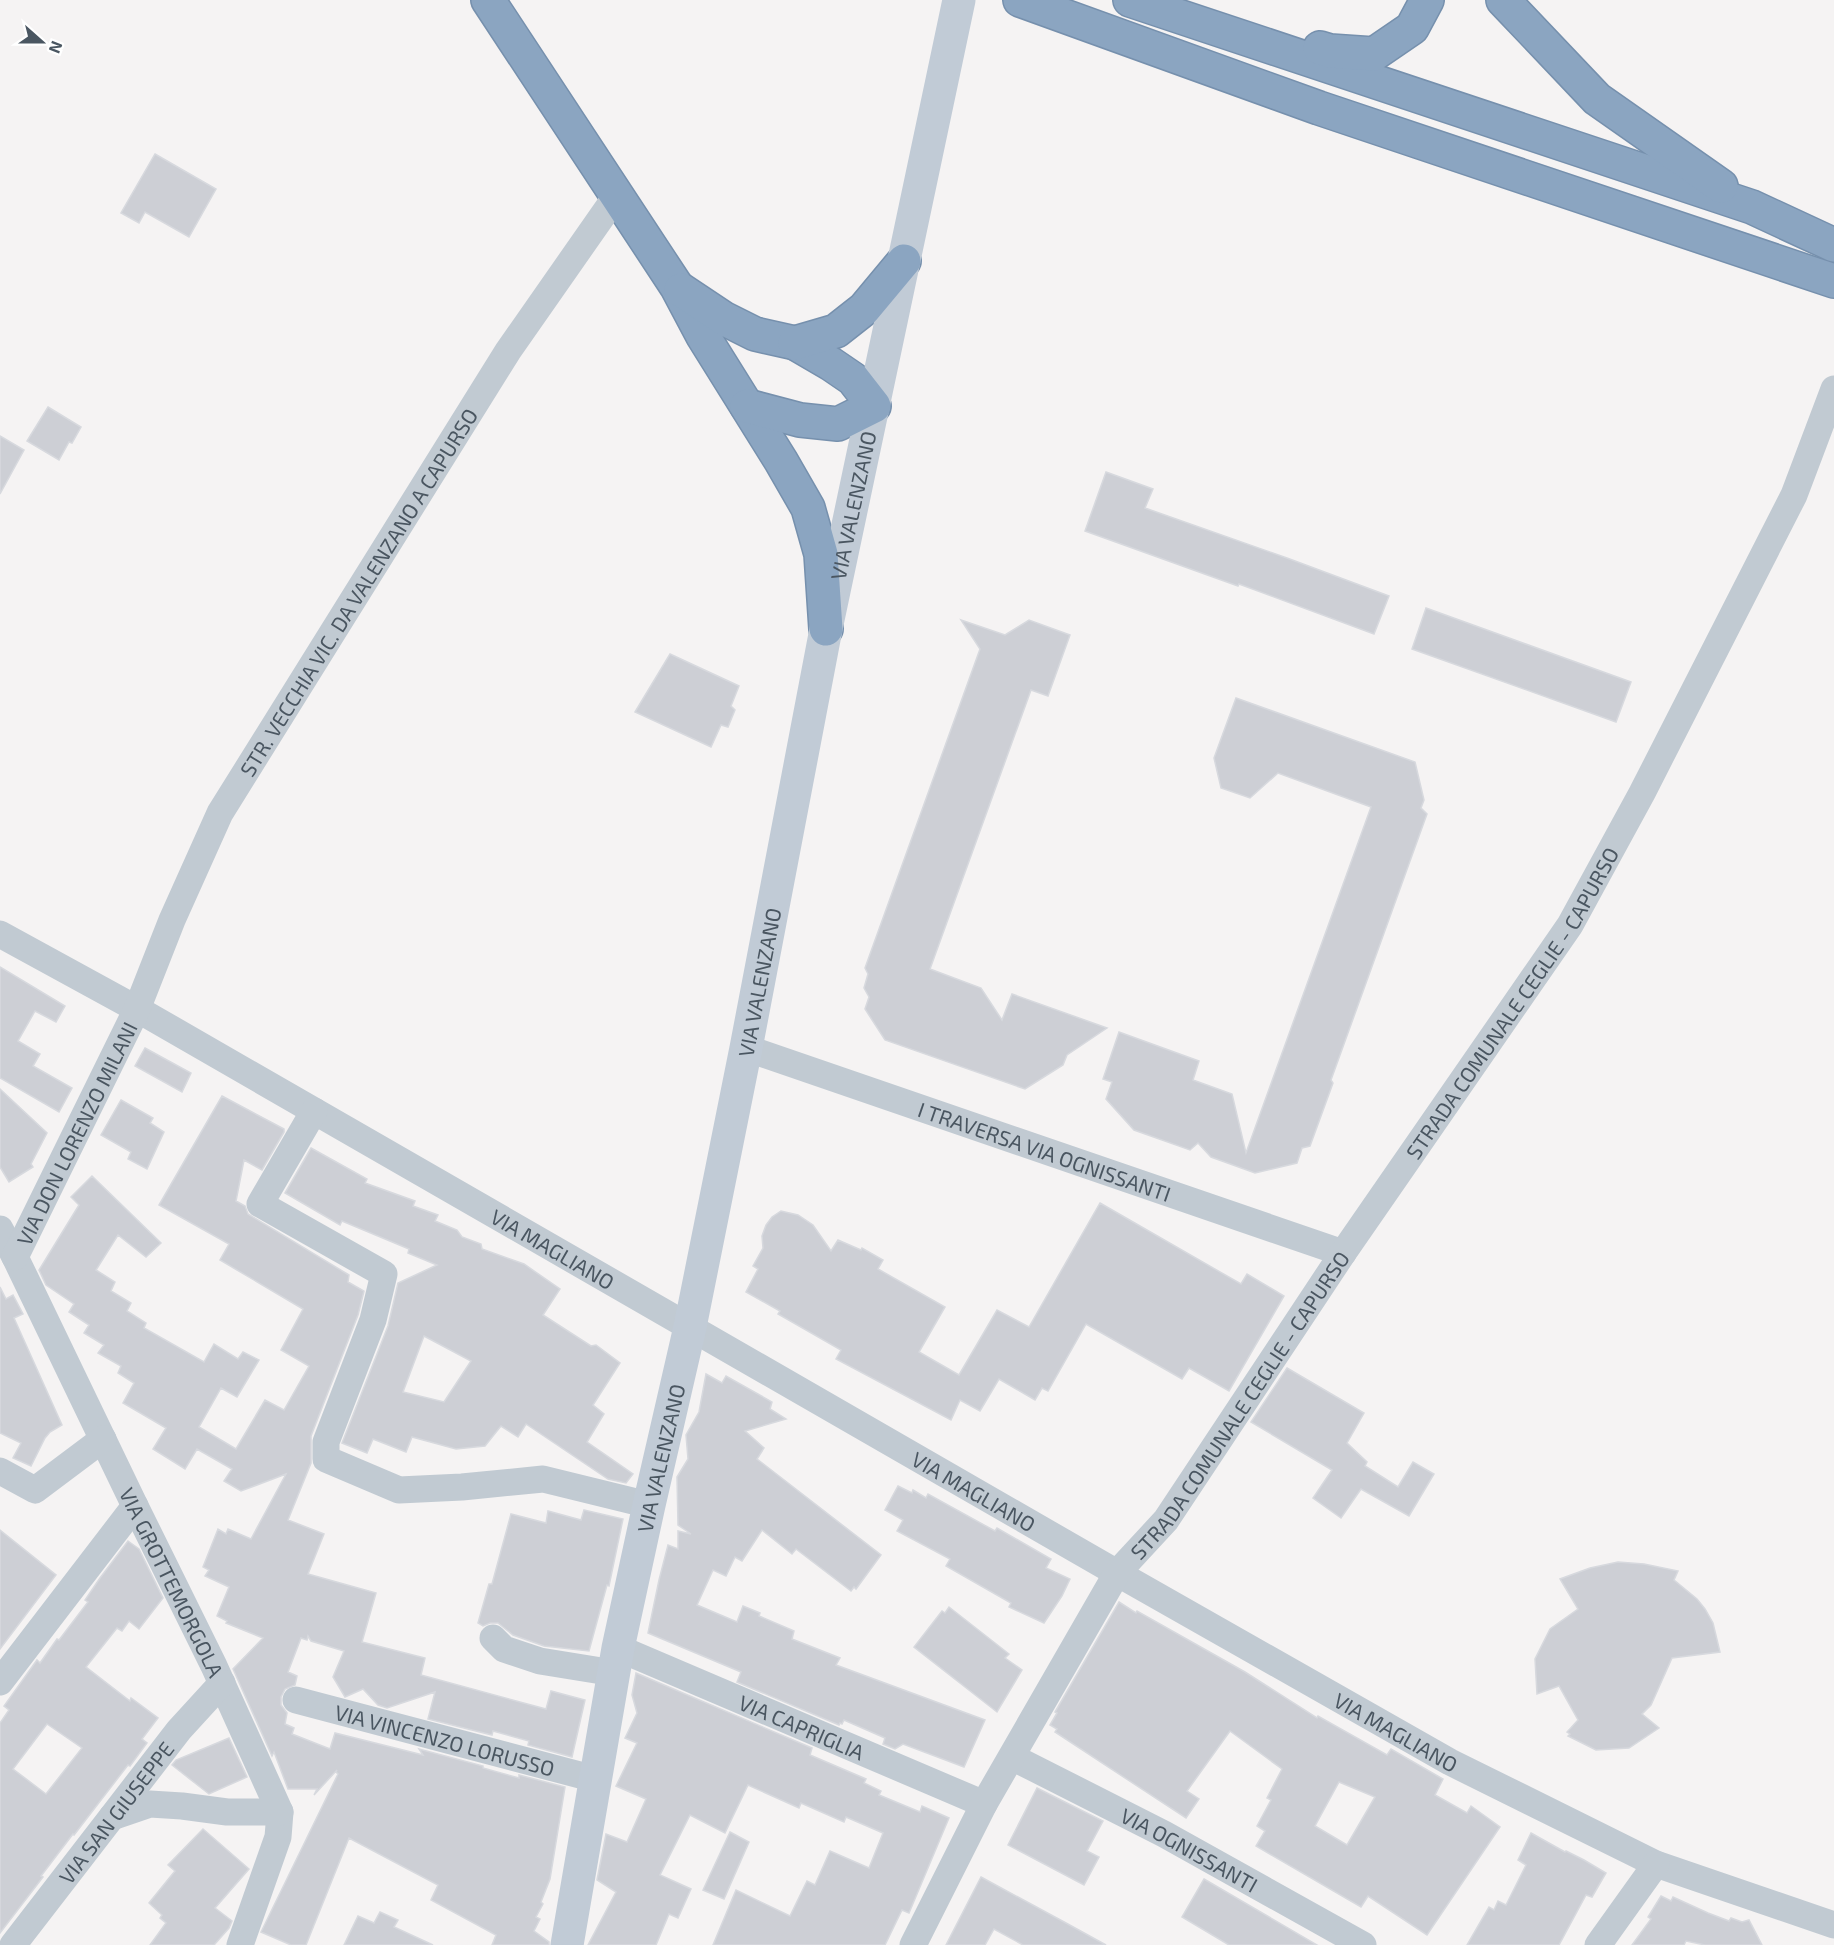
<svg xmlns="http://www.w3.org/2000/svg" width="1834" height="1945" viewBox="0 0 1834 1945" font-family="'Exo 2',sans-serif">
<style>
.building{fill:#cdcfd5;stroke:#d7d9de;stroke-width:1.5;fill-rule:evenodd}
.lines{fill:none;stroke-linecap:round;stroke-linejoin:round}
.highway-casing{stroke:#7690ad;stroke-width:36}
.street{stroke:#c1cad2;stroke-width:27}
.secondary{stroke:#c1cbd6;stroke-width:33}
.highway{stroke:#8ba5c1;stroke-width:33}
.labels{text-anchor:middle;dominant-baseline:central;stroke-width:4.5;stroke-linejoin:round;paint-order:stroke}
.street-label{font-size:21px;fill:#4a5661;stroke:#fff}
</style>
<rect width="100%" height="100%" fill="#f5f3f3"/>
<g class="building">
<polygon points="155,154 216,189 189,237 145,212 139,223 121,213"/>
<polygon points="48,407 81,427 72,443 69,442 59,460 27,441"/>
<polygon points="0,436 24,450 0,494"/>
<polygon points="1106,472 1153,489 1145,508 1287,558 1389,596 1374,634 1239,584 1238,586 1085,531"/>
<polygon points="1426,608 1631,682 1616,722 1412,649"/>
<polygon points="961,620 1005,635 1029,620 1070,635 1048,696 1031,690 930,969 981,988 1002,1020 1012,994 1107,1028 1067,1055 1063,1065 1025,1089 885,1040 865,1009 869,997 864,988 868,974 865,968 980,649"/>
<polygon points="670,654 739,686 731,706 735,710 728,727 721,725 711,747 635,712"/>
<polygon points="1236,698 1415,762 1424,800 1421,808 1427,814 1331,1080 1333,1083 1310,1146 1302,1148 1297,1163 1255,1173 1211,1157 1198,1143 1190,1150 1134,1130 1106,1099 1112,1082 1103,1079 1119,1032 1199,1061 1193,1080 1232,1094 1246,1153 1371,807 1278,773 1250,798 1221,788 1214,758"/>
<polygon points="0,967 65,1006 56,1022 35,1011 18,1041 40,1054 33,1066 72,1088 59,1112 0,1078"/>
<polygon points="145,1048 191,1073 182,1092 135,1066"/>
<polygon points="0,1089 47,1133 31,1164 33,1167 9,1182 0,1167"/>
<polygon points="222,1096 284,1129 284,1132 262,1170 244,1160 236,1201 245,1206 248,1214 349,1275 348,1282 364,1291 358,1315 311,1436 311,1463 288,1520 324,1534 308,1574 376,1593 362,1642 425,1658 421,1675 546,1709 551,1691 585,1700 572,1757 528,1745 529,1741 493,1731 492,1735 428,1719 435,1692 387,1708 378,1705 363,1689 345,1697 333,1677 344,1651 311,1641 308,1636 307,1640 301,1638 288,1672 297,1676 295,1685 285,1689 281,1697 281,1705 287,1713 285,1724 294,1728 292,1734 330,1749 335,1733 423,1755 419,1749 483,1766 483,1768 519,1778 519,1775 565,1787 550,1879 541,1902 543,1904 536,1917 540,1919 534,1931 549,1942 549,1945 492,1945 496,1935 431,1900 438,1885 349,1838 306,1945 291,1945 261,1932 338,1774 336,1772 337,1770 314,1795 317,1789 288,1789 274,1752 272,1756 233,1669 263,1638 226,1623 227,1621 217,1616 229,1587 205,1576 209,1570 203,1567 218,1529 226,1534 228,1529 251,1539 286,1474 241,1491 224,1481 232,1469 197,1449 185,1469 153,1449 166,1428 123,1403 134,1383 118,1373 121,1366 98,1353 104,1345 84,1333 89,1325 69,1312 74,1304 46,1285 39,1270 79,1205 71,1197 92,1176 161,1243 146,1257 118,1235 96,1270 115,1282 111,1291 131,1303 127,1311 146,1323 144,1328 204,1362 214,1344 238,1359 243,1352 259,1360 237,1397 221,1388 199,1427 236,1449 265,1400 284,1410 309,1366 281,1350 303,1309 220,1260 229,1244 159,1205"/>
<polygon points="121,1100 153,1118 150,1123 164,1132 147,1169 128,1159 131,1152 101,1135"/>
<path d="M 311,1148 L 367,1179 L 365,1183 L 415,1201 L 413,1206 L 438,1215 L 435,1221 L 457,1230 L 462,1237 L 481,1244 L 482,1249 L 524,1264 L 560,1289 L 543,1315 L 591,1346 L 596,1345 L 620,1363 L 593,1405 L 604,1414 L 587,1442 L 633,1474 L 626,1483 L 608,1479 L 526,1424 L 518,1437 L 501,1426 L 485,1446 L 456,1449 L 412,1437 L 406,1452 L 373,1439 L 367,1453 L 342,1443 L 388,1326 L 398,1283 L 437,1265 L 408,1253 L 409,1249 L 342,1221 L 340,1225 L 285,1193 ZM 424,1336 L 471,1361 L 444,1402 L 403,1392 Z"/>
<polygon points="1100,1203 1241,1284 1247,1274 1284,1296 1229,1391 1189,1368 1182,1379 1086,1324 1048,1391 1042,1388 1035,1400 999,1379 980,1411 960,1400 951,1420 836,1359 841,1350 778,1314 780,1311 746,1292 758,1269 753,1266 763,1248 762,1236 766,1225 772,1217 781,1211 798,1215 813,1225 831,1251 838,1240 861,1250 862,1248 883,1260 878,1269 945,1307 919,1352 959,1375 997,1310 1029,1327"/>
<polygon points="0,1287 6,1299 13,1295 23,1314 14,1318 62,1425 50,1432 45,1438 31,1466 13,1458 21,1443 0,1433"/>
<polygon points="1287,1368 1364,1413 1347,1443 1367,1462 1365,1466 1398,1487 1413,1462 1434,1474 1409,1516 1361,1489 1341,1518 1313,1498 1332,1470 1251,1422"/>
<polygon points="706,1374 722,1383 726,1376 772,1402 770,1409 786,1419 745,1431 764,1448 757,1459 881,1555 856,1589 854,1587 851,1591 796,1549 792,1554 762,1530 742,1561 735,1557 726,1576 713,1570 697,1605 737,1622 743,1606 760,1613 759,1616 794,1631 792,1639 840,1658 836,1665 985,1720 964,1767 903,1744 895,1749 883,1744 885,1738 844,1720 842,1724 840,1723 839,1725 737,1682 741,1672 648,1633 659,1580 668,1545 678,1549 678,1531 691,1534 678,1525 677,1477 688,1459 686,1435 699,1412"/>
<polygon points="898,1486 912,1493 913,1490 926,1498 928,1494 995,1531 997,1528 1051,1559 1046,1568 1070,1579 1062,1596 1044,1623 1009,1607 1011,1603 946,1566 950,1559 897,1531 903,1520 885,1510"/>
<polygon points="584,1510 623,1519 609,1586 607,1585 589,1651 544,1646 513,1635 498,1623 490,1623 483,1626 478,1623 489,1584 492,1584 511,1514 546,1523 548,1511 581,1520"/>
<polygon points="0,1530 56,1575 0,1649"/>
<path d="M 128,1541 L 139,1549 L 163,1598 L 139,1629 L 129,1621 L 122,1631 L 117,1628 L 86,1667 L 130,1701 L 131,1698 L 158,1718 L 142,1739 L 147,1743 L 130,1766 L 128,1765 L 74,1835 L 73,1834 L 41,1876 L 43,1877 L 0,1933 L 0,1723 L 9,1710 L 4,1706 L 37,1660 L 40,1663 L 57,1639 L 59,1640 L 88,1602 L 85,1600 L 100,1578 ZM 47,1724 L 82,1748 L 46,1794 L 13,1769 Z"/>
<polygon points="1618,1562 1644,1564 1678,1571 1674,1580 1697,1599 1705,1609 1713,1623 1720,1652 1672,1658 1651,1705 1642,1714 1659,1728 1629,1748 1596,1750 1568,1736 1570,1734 1567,1732 1578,1720 1559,1686 1537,1694 1535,1659 1550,1629 1578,1609 1560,1579 1590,1568"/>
<path d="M 1119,1602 L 1136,1613 L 1137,1611 L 1245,1672 L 1317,1718 L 1318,1716 L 1387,1755 L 1391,1749 L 1443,1779 L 1435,1795 L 1467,1813 L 1471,1806 L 1500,1827 L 1427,1935 L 1368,1896 L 1361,1907 L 1256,1846 L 1265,1831 L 1257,1826 L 1271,1800 L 1267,1798 L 1282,1769 L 1230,1731 L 1187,1791 L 1199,1799 L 1186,1818 L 1055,1732 L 1057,1729 L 1050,1725 L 1057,1713 L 1055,1712 ZM 1339,1782 L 1375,1797 L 1347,1845 L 1315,1826 Z"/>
<polygon points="949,1607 1009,1654 1005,1658 1022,1670 997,1712 914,1647 942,1611 945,1613"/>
<polygon points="636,1673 812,1748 810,1755 866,1779 864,1783 881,1791 879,1795 920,1812 922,1806 949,1818 909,1913 902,1910 885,1945 713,1945 736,1890 790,1916 807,1881 815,1885 830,1851 869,1868 883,1833 846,1817 844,1822 801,1803 799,1808 748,1785 725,1833 690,1815 660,1875 691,1889 678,1918 669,1914 656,1945 588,1945 616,1892 597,1880 606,1834 627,1842 646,1799 616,1786 637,1743 625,1738 637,1713 632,1695"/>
<polygon points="229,1738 247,1777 209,1794 172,1765 176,1760"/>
<polygon points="1037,1788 1103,1821 1087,1851 1099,1857 1084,1885 1008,1845"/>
<polygon points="203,1829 249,1869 215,1908 232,1921 229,1928 214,1945 150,1945 166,1923 160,1918 162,1915 149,1903 175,1871 168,1865"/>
<polygon points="730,1832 749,1842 724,1899 703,1890"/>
<polygon points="1531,1833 1565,1852 1566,1851 1584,1860 1606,1873 1592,1897 1586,1895 1559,1945 1467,1945 1489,1907 1494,1910 1498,1901 1506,1905 1526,1865 1518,1860"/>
<polygon points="981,1877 1066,1923 1106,1945 1023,1945 994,1929 985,1945 946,1945"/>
<polygon points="1204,1879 1317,1945 1229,1945 1182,1917"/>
<polygon points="1661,1896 1671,1901 1673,1897 1708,1913 1729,1921 1731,1918 1742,1922 1749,1920 1762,1945 1705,1945 1686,1941 1684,1945 1632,1945 1651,1919 1648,1917"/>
<polygon points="380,1912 398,1920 394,1927 433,1945 344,1945 358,1916 374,1923"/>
</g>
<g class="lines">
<g class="highway-casing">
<g id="highway">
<polyline points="488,0 677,287 703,336 781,461 808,508 821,554 826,629"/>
<polyline points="1020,0 1319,108 1834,281"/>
<polyline points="1130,0 1752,207 1834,245"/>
<polyline points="1503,0 1597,99 1721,186"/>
<polyline points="1320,48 1330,51 1374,54 1412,28 1427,0"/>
<polyline points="681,290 723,318 755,334 795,343 831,364 853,379 874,406 838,424 800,420 747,406"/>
<polyline points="795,343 836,331 864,309 904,261"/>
</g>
</g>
<g class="street">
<path id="s1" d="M 0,934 L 137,1009 L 1117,1573 L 1450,1762 L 1656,1864 L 1834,1925"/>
<path id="s2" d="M 746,1048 L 1343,1253"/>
<polyline points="314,1111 260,1204 384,1274 373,1320 326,1442 326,1459 399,1490 462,1487 543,1479 649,1505"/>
<path id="s3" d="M 0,1229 L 15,1257 L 135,1506 L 214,1666 L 280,1812 L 278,1837 L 240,1945"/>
<path id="s4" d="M 15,1257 L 137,1009 L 172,920 L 220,813 L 508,351 L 617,195"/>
<polyline points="0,1471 35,1490 103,1439"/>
<polyline points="493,1638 504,1649 540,1661 614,1673"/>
<path id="s5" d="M 618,1648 L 984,1804"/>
<polyline points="0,1682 135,1506"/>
<path id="s6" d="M 296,1700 L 595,1779"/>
<path id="s7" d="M 1012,1757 L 1164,1834 L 1363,1945"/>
<polyline points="112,1817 150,1804 182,1806 227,1812 280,1812"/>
<path id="s8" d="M 13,1945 L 179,1730 L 222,1683"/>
<path id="s9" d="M 913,1945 L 984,1804 L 1117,1573 L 1166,1520 L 1343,1253 L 1570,925 L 1642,793 L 1794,495 L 1834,389"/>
<polyline points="1598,1945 1656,1864"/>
</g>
<path class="secondary" id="s10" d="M 567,1945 L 618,1648 L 649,1505 L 690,1327 L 746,1048 L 826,629 L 959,0"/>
<use href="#highway" class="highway"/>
</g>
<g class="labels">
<g class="street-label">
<text stroke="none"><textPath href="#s10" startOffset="1468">VIA VALENZANO</textPath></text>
<text stroke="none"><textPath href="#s4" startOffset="750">STR. VECCHIA VIC. DA VALENZANO A CAPURSO</textPath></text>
<text stroke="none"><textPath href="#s10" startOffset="982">VIA VALENZANO</textPath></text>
<text stroke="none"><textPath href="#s9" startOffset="1119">STRADA COMUNALE CEGLIE - CAPURSO</textPath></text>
<text stroke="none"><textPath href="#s4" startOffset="138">VIA DON LORENZO MILANI</textPath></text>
<text stroke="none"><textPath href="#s2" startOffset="316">I TRAVERSA VIA OGNISSANTI</textPath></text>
<text stroke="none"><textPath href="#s1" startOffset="636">VIA MAGLIANO</textPath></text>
<text stroke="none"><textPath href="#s9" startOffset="633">STRADA COMUNALE CEGLIE - CAPURSO</textPath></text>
<text stroke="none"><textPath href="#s10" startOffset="496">VIA VALENZANO</textPath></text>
<text stroke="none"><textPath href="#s1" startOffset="1122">VIA MAGLIANO</textPath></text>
<text stroke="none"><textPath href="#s3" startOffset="393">VIA GROTTEMORGOLA</textPath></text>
<text stroke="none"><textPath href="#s5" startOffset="200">VIA CAPRIGLIA</textPath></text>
<text stroke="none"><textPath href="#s1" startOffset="1608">VIA MAGLIANO</textPath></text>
<text stroke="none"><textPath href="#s6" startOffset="154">VIA VINCENZO LORUSSO</textPath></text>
<text stroke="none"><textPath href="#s8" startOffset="168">VIA SAN GIUSEPPE</textPath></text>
<text stroke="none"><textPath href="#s7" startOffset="200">VIA OGNISSANTI</textPath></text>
</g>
</g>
<g transform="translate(42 42) rotate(111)" stroke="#ffffff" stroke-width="4.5" paint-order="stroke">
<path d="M0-4.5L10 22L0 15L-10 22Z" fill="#4a5661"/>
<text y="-9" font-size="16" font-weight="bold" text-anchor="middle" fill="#4a5661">N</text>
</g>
</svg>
